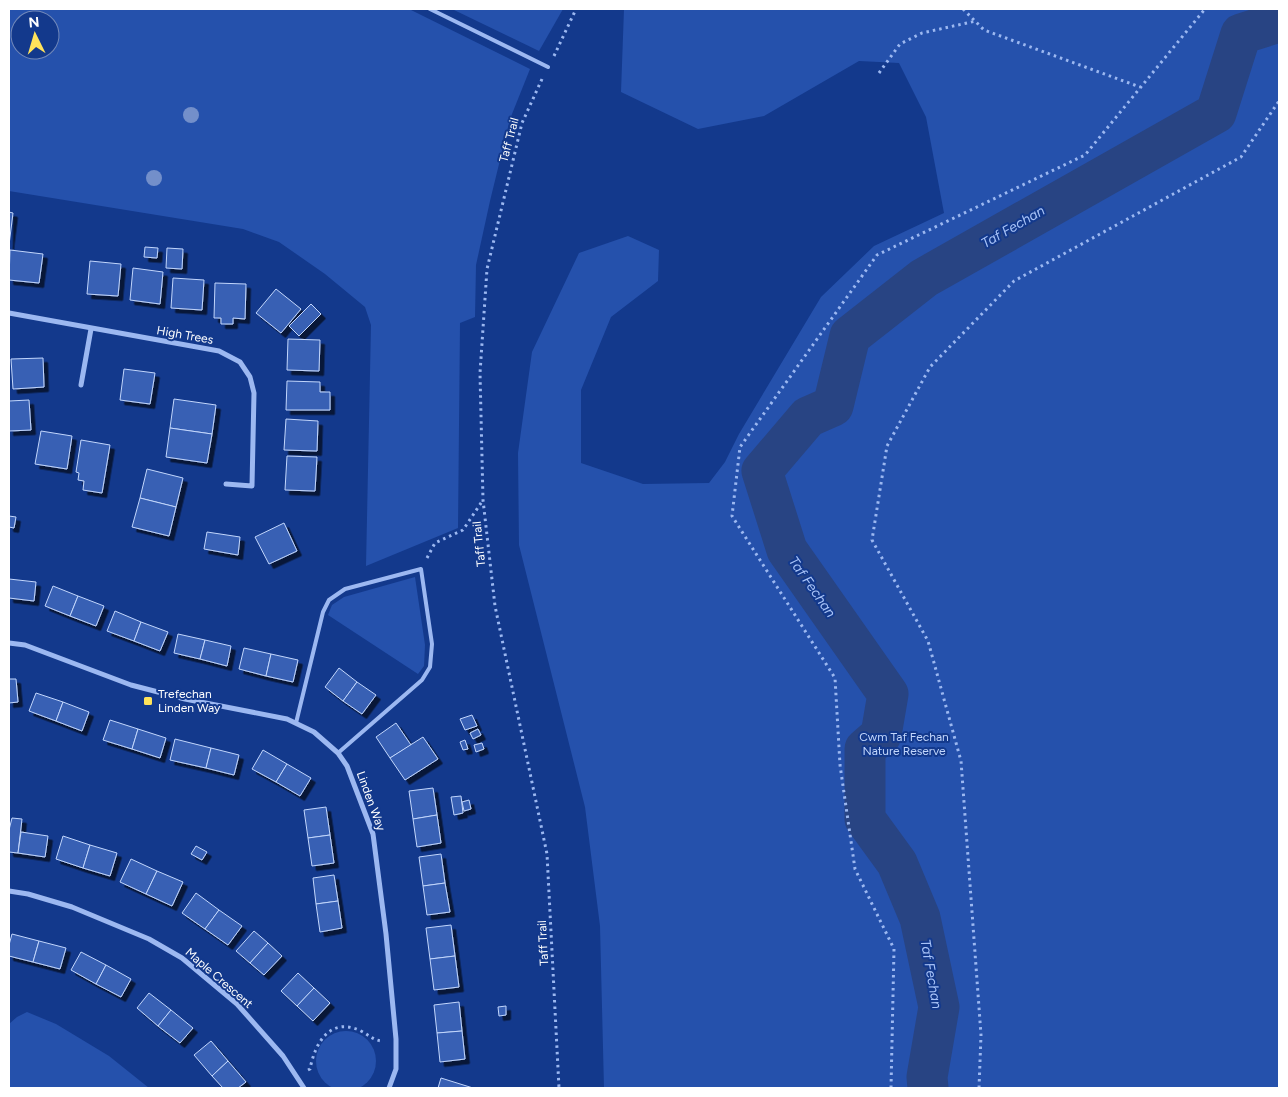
<svg xmlns="http://www.w3.org/2000/svg" width="1288" height="1097" viewBox="0 0 1288 1097" font-family="Figtree,sans-serif">
<style>
.green{fill:#2551ac;fill-rule:evenodd}
.lines{fill:none;stroke-linecap:round;stroke-linejoin:round}
.river{stroke:#284483;stroke-width:41}
.building{fill:#3760b4;stroke:#c2d6fc;filter:url(#shadow)}
.path{stroke:#9cb8f1;stroke-width:3;stroke-dasharray:2.5 4;stroke-linecap:butt}
.service{stroke:#9cb8f1;stroke-width:4}
.minor{stroke:#9cb8f1;stroke-width:5}
.tree{fill:#738fca}
.poi-dot{fill:#ffe35b;stroke:#13398c;stroke-width:2}
.labels{text-anchor:middle;dominant-baseline:central;stroke-width:4;stroke-linejoin:round;paint-order:stroke}
.street-label{font-size:12px;fill:#fff;stroke:#13398c}
.poi-label{font-size:12px;fill:#fff;stroke:#13398c;text-anchor:start}
.park-label{font-size:12px;fill:#c2d6fc;stroke:#13398c}
.water-label{font-size:14px;font-style:italic;fill:#a8c3f8;stroke:#13398c}
</style>
<defs>
<filter id="shadow"><feDropShadow dx="4.5" dy="4.5" stdDeviation="0" flood-color="#0009"/></filter>
</defs>
<rect width="100%" height="100%" fill="#13398c"/>
<g class="green">
<path d="M 9,9 L 409,9 L 530,69 L 510,119 L 490,201 L 476,265 L 475,317 L 460,323 L 458,528 L 366,566 L 371,325 L 365,307 L 325,274 L 279,242 L 243,229 L 9,191 ZM 20,20 L 50,20 L 50,50 L 20,50 Z"/>
<polygon points="452,9 563,9 539,51"/>
<polygon points="624,9 1279,9 1279,1088 604,1088 600,926 585,807 519,545 518,453 532,352 579,253 628,236 659,250 658,281 611,317 581,390 581,463 643,484 709,483 725,462 739,434 821,297 874,246 944,213 926,117 899,63 859,61 764,116 698,129 621,92"/>
<polygon points="415,577 425,645 424,666 418,674 328,615 332,605 344,597"/>
<polygon points="27,1012 56,1024 109,1056 149,1088 9,1088 9,1024 17,1017"/>
<circle cx="346" cy="1061" r="30"/>
</g>
<g class="lines">
<polyline class="river" points="928,1088 927,1077 939,1007 920,918 897,863 865,819 865,749 881,735 888,694 787,550 762,471 808,417 833,406 850,336 924,278 1216,113 1241,34 1279,22"/>
</g>
<g class="building">
<polygon points="9,212 13,213 9,245"/>
<polygon points="145,247 158,248 157,258 144,257"/>
<polygon points="167,248 183,249 182,269 166,268"/>
<polygon points="10,250 43,254 39,283 9,280"/>
<polygon points="90,261 121,264 118,296 87,294"/>
<polygon points="133,268 163,272 160,304 130,300"/>
<polygon points="173,278 204,280 202,310 171,308"/>
<polygon points="215,283 246,284 245,319 233,318 233,324 221,324 221,318 214,318"/>
<polygon points="276,289 301,309 281,333 256,313"/>
<polygon points="311,304 321,314 299,336 289,326"/>
<polygon points="288,339 320,340 319,371 287,370"/>
<polygon points="43,358 44,387 13,389 11,359"/>
<polygon points="124,369 155,373 150,404 120,400"/>
<polygon points="287,381 320,382 320,392 330,392 330,410 286,410"/>
<polygon points="174,399 216,405 212,434 170,428"/>
<polygon points="29,400 31,430 9,431 9,401"/>
<polygon points="286,419 318,421 317,451 284,450"/>
<polygon points="170,428 212,434 207,463 166,457"/>
<polygon points="41,431 72,436 67,469 35,464"/>
<polygon points="81,440 110,445 102,493 83,490 84,481 78,480 79,473 76,472"/>
<polygon points="287,456 317,457 315,491 285,490"/>
<polygon points="147,469 183,478 176,507 140,498"/>
<polygon points="140,498 176,507 169,536 132,527"/>
<polygon points="9,516 16,517 14,528 9,527"/>
<polygon points="284,523 297,551 269,564 255,537"/>
<polygon points="207,532 240,537 238,555 204,549"/>
<polygon points="9,579 36,582 34,601 9,598"/>
<polygon points="53,586 78,596 70,616 45,606"/>
<polygon points="78,596 104,606 96,626 70,616"/>
<polygon points="115,611 141,622 134,641 107,631"/>
<polygon points="141,622 168,632 160,651 134,641"/>
<polygon points="178,634 205,640 200,659 174,653"/>
<polygon points="205,640 231,646 227,666 200,659"/>
<polygon points="244,648 271,654 266,676 239,669"/>
<polygon points="271,654 298,660 293,682 266,676"/>
<polygon points="339,668 357,682 343,701 325,687"/>
<polygon points="9,679 16,679 18,702 9,703"/>
<polygon points="357,682 376,695 362,714 343,701"/>
<polygon points="36,693 63,702 56,721 29,711"/>
<polygon points="63,702 89,712 82,731 56,721"/>
<polygon points="472,715 477,726 465,730 460,719"/>
<polygon points="110,720 138,729 132,749 103,740"/>
<polygon points="396,723 411,745 390,758 376,737"/>
<polygon points="138,729 166,738 160,758 132,749"/>
<polygon points="478,729 481,735 473,739 470,733"/>
<polygon points="423,737 438,759 405,780 390,758"/>
<polygon points="175,739 211,748 206,768 170,760"/>
<polygon points="465,740 468,749 463,750 460,742"/>
<polygon points="482,743 484,749 476,752 474,745"/>
<polygon points="211,748 239,755 234,775 206,768"/>
<polygon points="263,750 287,764 276,782 252,769"/>
<polygon points="287,764 311,778 300,796 276,782"/>
<polygon points="433,788 437,815 413,819 409,791"/>
<polygon points="461,796 463,813 454,815 451,797"/>
<polygon points="469,800 471,809 464,811 462,802"/>
<polygon points="326,807 330,835 308,838 304,810"/>
<polygon points="437,815 441,843 417,847 413,819"/>
<polygon points="12,818 22,819 18,853 9,852 9,830"/>
<polygon points="21,832 48,836 45,857 18,853"/>
<polygon points="330,835 334,863 312,866 308,838"/>
<polygon points="63,836 90,845 83,868 56,859"/>
<polygon points="90,845 117,853 110,876 83,868"/>
<polygon points="196,846 207,852 202,860 191,854"/>
<polygon points="441,854 445,883 423,886 419,857"/>
<polygon points="131,859 157,871 146,894 120,882"/>
<polygon points="157,871 183,882 172,906 146,894"/>
<polygon points="334,875 338,901 316,904 313,878"/>
<polygon points="445,883 450,912 427,915 423,886"/>
<polygon points="196,893 219,910 205,929 182,913"/>
<polygon points="338,901 342,928 320,932 316,904"/>
<polygon points="219,910 242,926 228,945 205,929"/>
<polygon points="451,925 455,956 430,959 426,928"/>
<polygon points="254,931 268,943 250,963 236,951"/>
<polygon points="12,934 39,941 33,962 9,956 9,945"/>
<polygon points="39,941 66,948 60,969 33,962"/>
<polygon points="268,943 282,956 264,975 250,963"/>
<polygon points="81,952 106,965 96,984 71,970"/>
<polygon points="455,956 459,987 434,990 430,959"/>
<polygon points="106,965 131,979 121,997 96,984"/>
<polygon points="298,973 314,988 297,1006 281,991"/>
<polygon points="314,988 330,1003 313,1021 297,1006"/>
<polygon points="149,993 171,1010 158,1026 137,1008"/>
<polygon points="459,1002 462,1031 437,1033 434,1005"/>
<polygon points="506,1006 506,1015 499,1016 498,1007"/>
<polygon points="171,1010 193,1028 180,1043 158,1026"/>
<polygon points="462,1031 465,1059 440,1062 437,1033"/>
<polygon points="211,1041 228,1061 212,1076 194,1055"/>
<polygon points="228,1061 246,1082 238,1088 223,1088 212,1076"/>
<polygon points="441,1078 473,1088 438,1088"/>
</g>
<g class="lines">
<g class="path">
<polyline points="963,9 984,30 1140,87"/>
<polyline points="554,56 576,9"/>
<polyline points="879,73 900,44 922,33 976,21"/>
<polyline points="542,79 522,123 487,269 480,373 483,500 495,606 547,854 559,1088"/>
<polyline points="427,558 435,543 463,530 483,500"/>
<path d="M 308,1070 L 310,1069 C 315,1043 330,1016 361,1031 C 369,1035 374,1041 383,1041"/>
<polyline points="891,1088 894,949 855,869 840,765 835,678 732,516 740,447 877,255 1085,155 1205,9"/>
<polyline points="979,1088 981,1035 961,761 928,641 872,540 887,446 930,367 1014,281 1241,157 1279,101"/>
</g>
<g class="service">
<polyline points="430,9 548,67"/>
<polyline points="296,723 323,612 329,600 345,589 421,569 432,644 430,667 422,680 338,753"/>
</g>
<g class="minor">
<polyline points="9,313 219,351 240,362 250,377 254,393 252,486 226,484"/>
<polyline points="81,385 91,329"/>
<polyline points="9,643 25,645 131,685 185,699 287,719 314,732 338,753 347,766 373,834 386,934 396,1039 396,1069 389,1088"/>
<polyline points="9,891 28,894 72,907 149,939 182,958 237,1004 283,1056 304,1088"/>
</g>
</g>
<g class="tree">
<circle cx="191" cy="115" r="8"/>
<circle cx="154" cy="178" r="8"/>
</g>
<rect class="poi-dot" x="143" y="696" width="10" height="10" rx="2.5"/>
<g class="labels">
<g class="street-label">
<text transform="translate(509 140) rotate(-75)">Taff Trail</text>
<text transform="translate(185 335) rotate(10)">High Trees</text>
<text transform="translate(479 544) rotate(-96)">Taff Trail</text>
<text transform="translate(371 801) rotate(70)">Linden Way</text>
<text transform="translate(543 943) rotate(-93)">Taff Trail</text>
<text transform="translate(219 978) rotate(41)">Maple Crescent</text>
</g>
<g class="poi-label">
<text x="158" y="694">Trefechan<tspan x="158" dy="14">Linden Way</tspan></text>
</g>
<g class="park-label">
<text x="904" y="737">Cwm Taf Fechan<tspan x="904" dy="14">Nature Reserve</tspan></text>
</g>
<g class="water-label">
<text transform="translate(1013 227) rotate(-30)">Taf Fechan</text>
<text transform="translate(812 587) rotate(55)">Taf Fechan</text>
<text transform="translate(931 974) rotate(80)">Taf Fechan</text>
</g>
</g>
<rect width="1288" height="1097" fill="none" stroke="#ffffff" stroke-width="20"/>
<g transform="translate(35 35) rotate(355)"><circle r="24" fill="#13398c" stroke="#7188ba"/>
<path d="M0-4L9 19L0 12L-9 19Z" fill="#ffe35b"/>
<text y="-8" font-size="14" font-weight="bold" text-anchor="middle" fill="#ffffff">N</text>
</g>
</svg>
